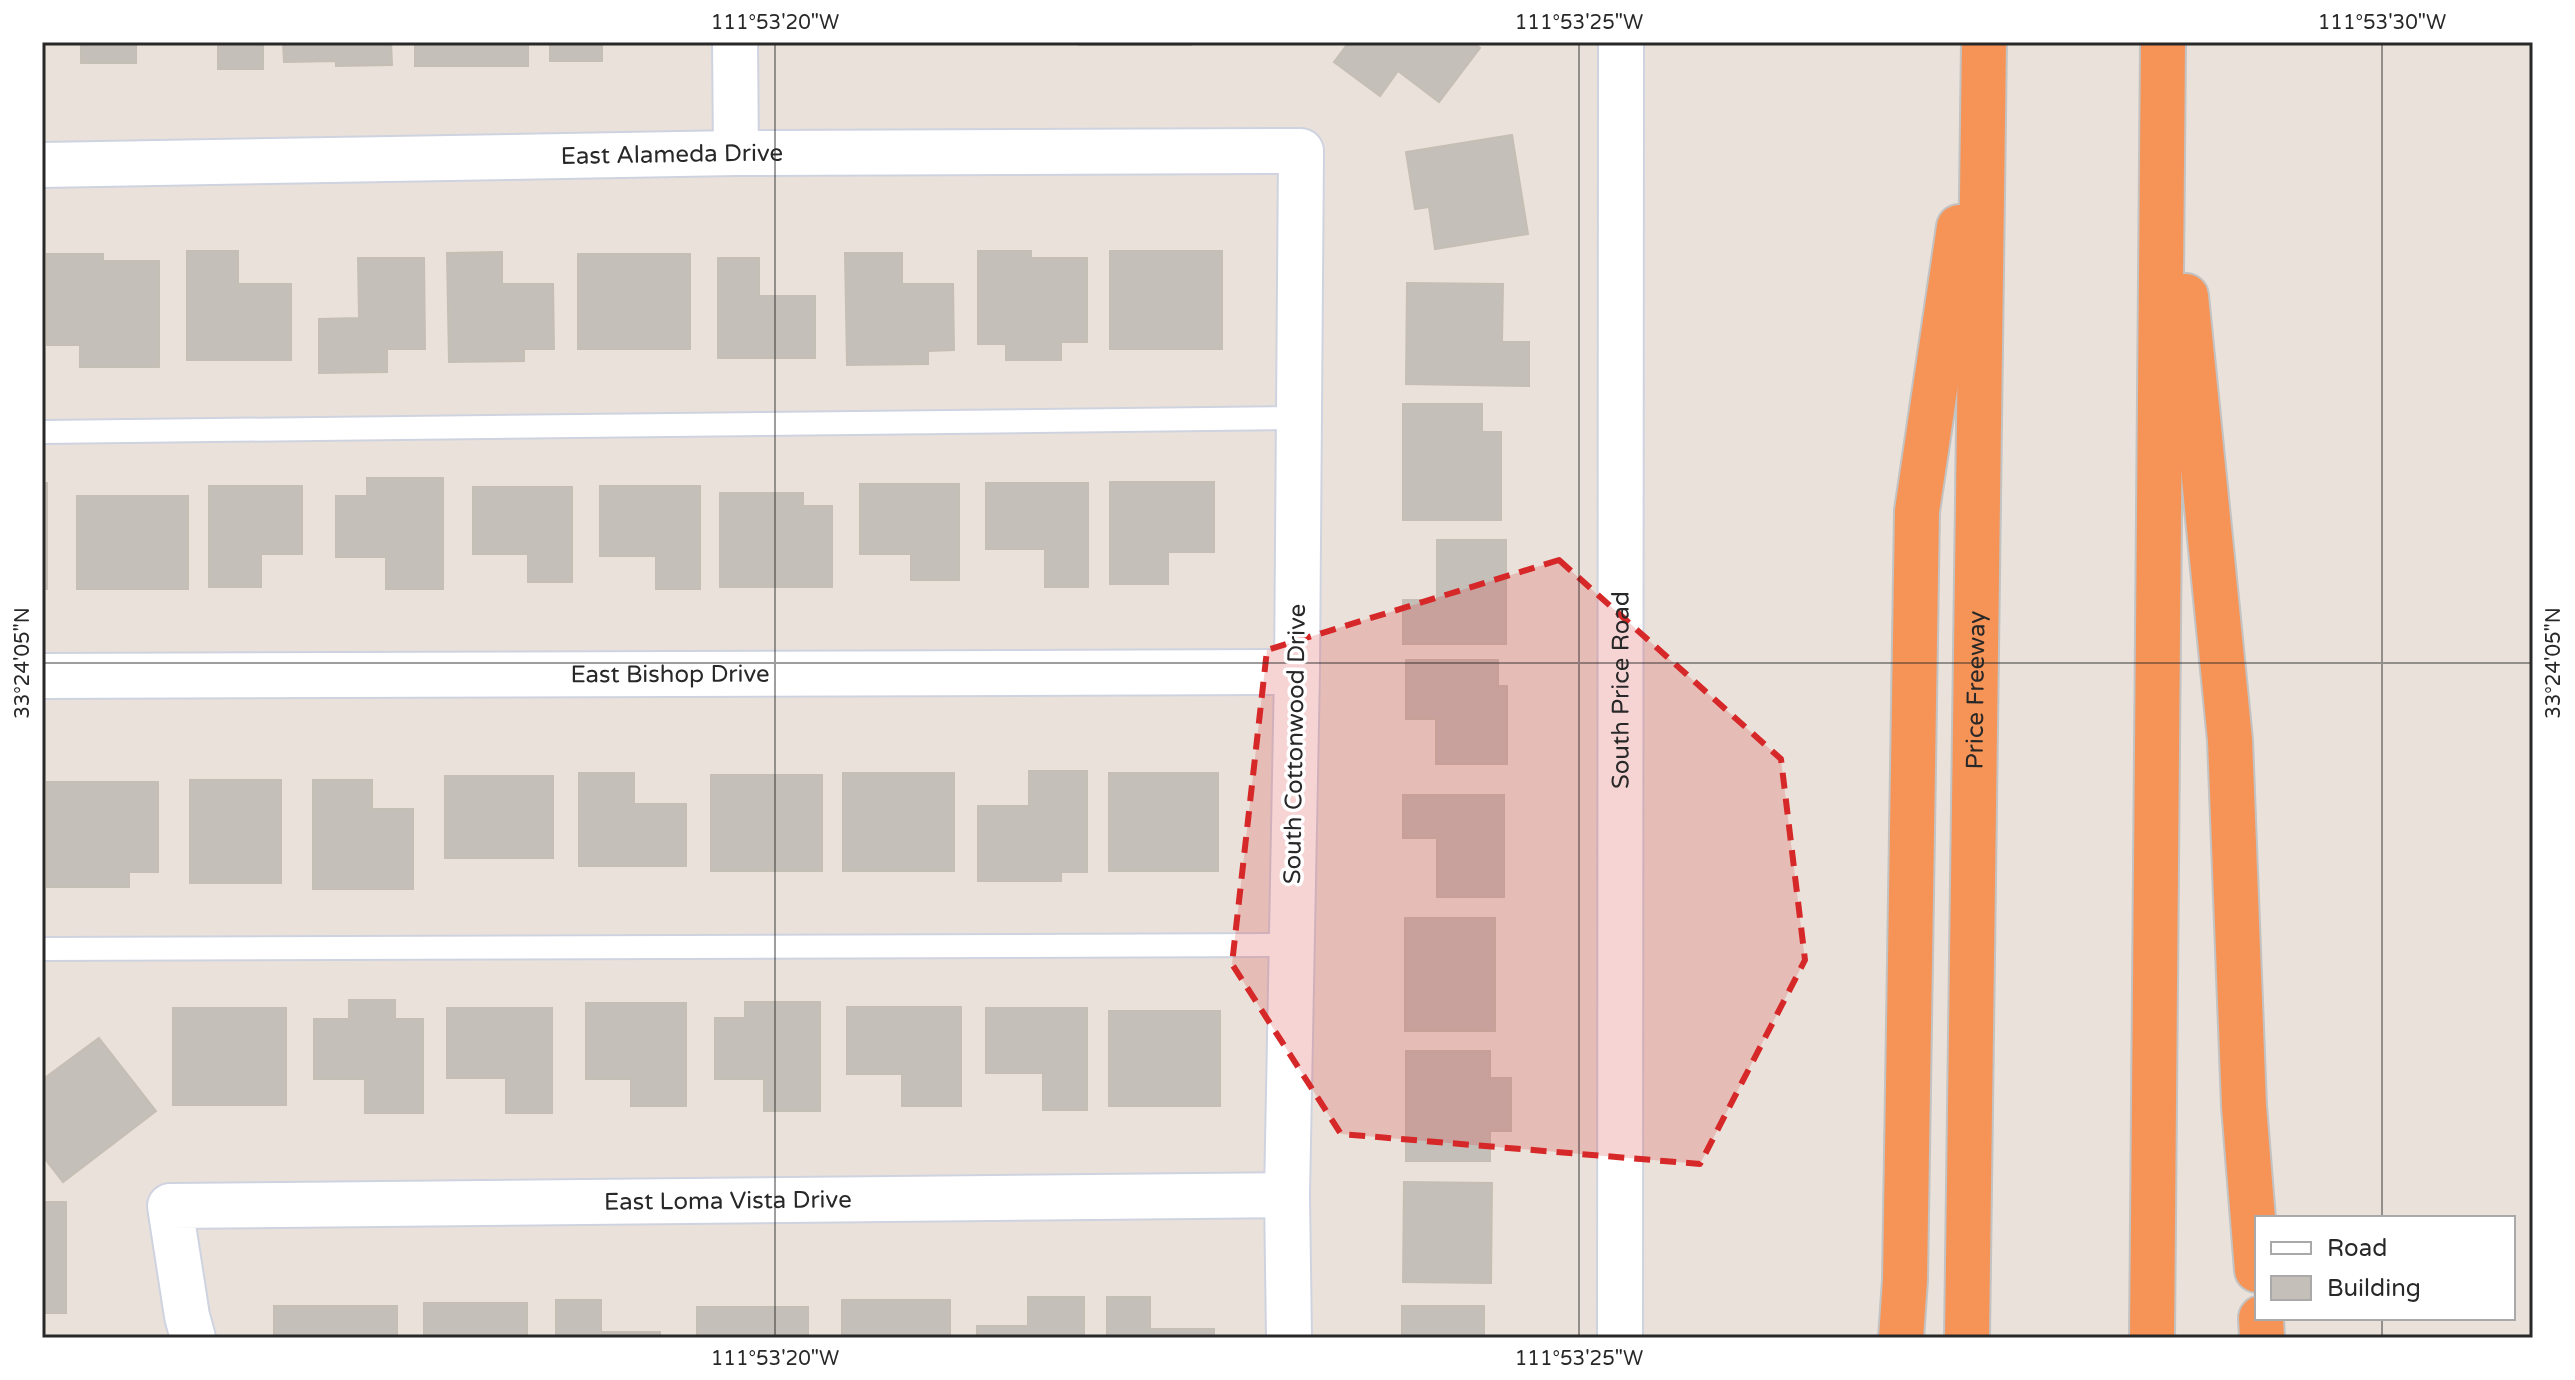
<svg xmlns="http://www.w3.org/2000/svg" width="2575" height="1380" viewBox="0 0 2575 1380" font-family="'Varela Round',sans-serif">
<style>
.building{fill:#c5bfb9;stroke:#c5beb4;stroke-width:2}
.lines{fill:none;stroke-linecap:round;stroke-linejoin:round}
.service-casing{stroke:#cfd3e0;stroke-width:26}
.minor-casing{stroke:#cfd3e0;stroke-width:48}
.secondary-casing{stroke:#cfd3e0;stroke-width:48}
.motorway-casing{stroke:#c3c3c3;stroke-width:48}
.service{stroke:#fff;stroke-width:22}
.minor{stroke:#fff;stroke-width:44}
.secondary{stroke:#fff;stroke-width:44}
.motorway{stroke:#f69458;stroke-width:44}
.marked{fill:#d62828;fill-opacity:0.2;stroke:#d62828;stroke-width:6;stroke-dasharray:16 10;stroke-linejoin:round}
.ticks{fill:none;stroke:#282828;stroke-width:2;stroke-opacity:0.45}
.labels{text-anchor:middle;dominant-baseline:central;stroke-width:7;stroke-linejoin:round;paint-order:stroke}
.street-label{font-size:24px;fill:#282828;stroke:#fff}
.neatline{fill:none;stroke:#282828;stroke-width:3}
.ticks-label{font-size:20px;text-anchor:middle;fill:#282828}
</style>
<rect width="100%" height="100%" fill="#eae2da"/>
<g class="building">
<rect x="81" y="42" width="55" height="21"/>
<rect x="218" y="42" width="45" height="27"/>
<polygon points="283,42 391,42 392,65 336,66 336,61 284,62"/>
<rect x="415" y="42" width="113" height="24"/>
<rect x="550" y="42" width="52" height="19"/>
<rect x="1079" y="42" width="112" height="3"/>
<polygon points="1349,42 1472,42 1480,48 1439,102 1398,71 1380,96 1334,62"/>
<polygon points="1512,135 1528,234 1435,249 1429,207 1415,209 1406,152"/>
<polygon points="187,251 238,251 238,284 291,284 291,360 187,360"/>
<polygon points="978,251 1031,251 1031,258 1087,258 1087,342 1061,342 1061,360 1006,360 1006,344 978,344"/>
<rect x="1110" y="251" width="112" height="98"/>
<polygon points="502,252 502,284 553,284 554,349 524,349 524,361 449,362 447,253"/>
<polygon points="845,253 902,253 902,284 953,284 954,350 928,351 928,364 847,365"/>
<polygon points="47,254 103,254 103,261 159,261 159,367 80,367 80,345 47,345"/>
<rect x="578" y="254" width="112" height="95"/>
<polygon points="358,258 424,258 425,349 387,349 387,372 319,373 319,319 359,318"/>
<polygon points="718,258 759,258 759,296 815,296 815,358 718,358"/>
<polygon points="1407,283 1503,284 1502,342 1529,342 1529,386 1406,384"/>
<polygon points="1403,404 1482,404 1482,432 1501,432 1501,520 1403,520"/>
<polygon points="367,478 443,478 443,589 386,589 386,557 336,557 336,496 367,496"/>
<polygon points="1110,482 1214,482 1214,552 1168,552 1168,584 1110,584"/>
<rect x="42" y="483" width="5" height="106"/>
<polygon points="986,483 1088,483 1088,587 1045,587 1045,549 986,549"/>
<polygon points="860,484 959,484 959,580 911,580 911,554 860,554"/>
<polygon points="209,486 302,486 302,554 261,554 261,587 209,587"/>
<polygon points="600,486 700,486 700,589 656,589 656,556 600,556"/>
<polygon points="473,487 572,487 572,582 528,582 528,554 473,554"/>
<polygon points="720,493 803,493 803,506 832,506 832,587 720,587"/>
<rect x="77" y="496" width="111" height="93"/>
<polygon points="1437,540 1506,540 1506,644 1403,644 1403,600 1437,600"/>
<polygon points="1406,660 1498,660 1498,686 1507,686 1507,764 1436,764 1436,719 1406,719"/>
<polygon points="1029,771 1087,771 1087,872 1061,872 1061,881 978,881 978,806 1029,806"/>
<polygon points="579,773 634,773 634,804 686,804 686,866 579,866"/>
<rect x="843" y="773" width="111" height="98"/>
<rect x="1109" y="773" width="109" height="98"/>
<rect x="711" y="775" width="111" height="96"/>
<rect x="445" y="776" width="108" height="82"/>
<rect x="190" y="780" width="91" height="103"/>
<polygon points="313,780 372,780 372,809 413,809 413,889 313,889"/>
<polygon points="47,782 158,782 158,872 129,872 129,887 47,887"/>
<polygon points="1403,795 1504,795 1504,897 1437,897 1437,838 1403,838"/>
<rect x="1405" y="918" width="90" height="113"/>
<polygon points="349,1000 395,1000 395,1019 423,1019 423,1113 365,1113 365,1079 314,1079 314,1019 349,1019"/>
<polygon points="745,1002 820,1002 820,1111 764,1111 764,1079 715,1079 715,1018 745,1018"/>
<polygon points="586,1003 686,1003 686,1106 631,1106 631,1079 586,1079"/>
<polygon points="847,1007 961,1007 961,1106 902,1106 902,1074 847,1074"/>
<rect x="173" y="1008" width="113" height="97"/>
<polygon points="447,1008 552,1008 552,1113 506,1113 506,1078 447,1078"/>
<polygon points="986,1008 1087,1008 1087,1110 1043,1110 1043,1073 986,1073"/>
<rect x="1109" y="1011" width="111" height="95"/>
<polygon points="99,1038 156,1111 63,1182 42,1155 42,1080"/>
<polygon points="1406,1051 1490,1051 1490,1078 1511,1078 1511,1131 1490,1131 1490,1161 1406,1161"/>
<polygon points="1404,1182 1492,1183 1491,1283 1403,1282"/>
<rect x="42" y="1202" width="24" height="111"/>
<polygon points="1028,1297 1084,1297 1084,1338 977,1338 977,1326 1028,1326"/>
<polygon points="1107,1297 1150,1297 1150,1329 1214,1329 1214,1338 1107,1338"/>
<polygon points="556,1300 601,1300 601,1332 660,1332 660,1338 556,1338"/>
<rect x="842" y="1300" width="108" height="38"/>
<rect x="424" y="1303" width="103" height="35"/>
<rect x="274" y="1306" width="123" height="32"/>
<rect x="1402" y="1306" width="82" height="32"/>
<rect x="697" y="1307" width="111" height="31"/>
</g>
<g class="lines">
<g class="service-casing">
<g id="service">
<polyline points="42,432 1299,418"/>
<polyline points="42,949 1292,945"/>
</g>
</g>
<g class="minor-casing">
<g id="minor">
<polyline points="735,42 736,153"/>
<path id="s1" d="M 42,165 L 736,153 L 1301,151 L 1297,672 L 1287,1195 L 1289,1338"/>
<path id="s2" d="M 42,676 L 1297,672"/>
<path id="s3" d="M 193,1338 L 187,1316 L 170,1206 L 1287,1195"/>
</g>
</g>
<g class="secondary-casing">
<g id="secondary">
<path id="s4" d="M 1620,1338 L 1621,42"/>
</g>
</g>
<g class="motorway-casing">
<g id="motorway">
<polyline points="2186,296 2230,740 2244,1106 2257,1270"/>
<polyline points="2261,1318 2262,1338"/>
<polyline points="1901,1338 1905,1280 1917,511 1959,227"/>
<path id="s5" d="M 1967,1338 L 1984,42"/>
<polyline points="2152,1338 2163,42"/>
</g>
</g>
<use href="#service" class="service"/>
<use href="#minor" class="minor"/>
<use href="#secondary" class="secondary"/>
<use href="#motorway" class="motorway"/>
</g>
<path class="marked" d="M 1559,560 L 1781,759 L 1805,960 L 1700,1164 L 1341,1134 L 1232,964 L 1267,650 Z"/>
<path class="ticks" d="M 775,42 L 775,1338M 1579,42 L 1579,1338M 2382,42 L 2382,1218M 42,663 L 2533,663M 2382,1318 L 2382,1338"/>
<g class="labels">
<g class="street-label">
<text stroke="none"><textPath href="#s1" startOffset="630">East Alameda Drive</textPath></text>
<text stroke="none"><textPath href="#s2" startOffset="628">East Bishop Drive</textPath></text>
<text stroke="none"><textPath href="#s4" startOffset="648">South Price Road</textPath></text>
<text stroke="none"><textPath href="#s5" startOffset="648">Price Freeway</textPath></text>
<text transform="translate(1295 744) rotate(-89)">South Cottonwood Drive</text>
<text stroke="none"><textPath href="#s3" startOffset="692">East Loma Vista Drive</textPath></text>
</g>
</g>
<rect width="2575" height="1380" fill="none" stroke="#ffffff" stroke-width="88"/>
<rect x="2255" y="1216" width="260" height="104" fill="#ffffff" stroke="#a9a9a9" stroke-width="2"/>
<rect x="2271" y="1242" width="40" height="12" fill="#ffffff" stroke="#a9a9a9" stroke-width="2"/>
<text x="2327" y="1256" font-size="24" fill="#282828">Road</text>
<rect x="2271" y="1276" width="40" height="24" fill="#c5bfb9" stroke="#a9a9a9" stroke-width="2"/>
<text x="2327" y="1296" font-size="24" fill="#282828">Building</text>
<rect x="44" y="44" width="2487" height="1292" class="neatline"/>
<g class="ticks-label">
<text x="775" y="29">111°53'20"W</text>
<text x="1579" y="29">111°53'25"W</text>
<text x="2382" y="29">111°53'30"W</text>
<text transform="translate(2553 663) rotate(-90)" y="7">33°24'05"N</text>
<text transform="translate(22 663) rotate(-90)" y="7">33°24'05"N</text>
<text x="775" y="1365">111°53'20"W</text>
<text x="1579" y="1365">111°53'25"W</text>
</g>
</svg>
